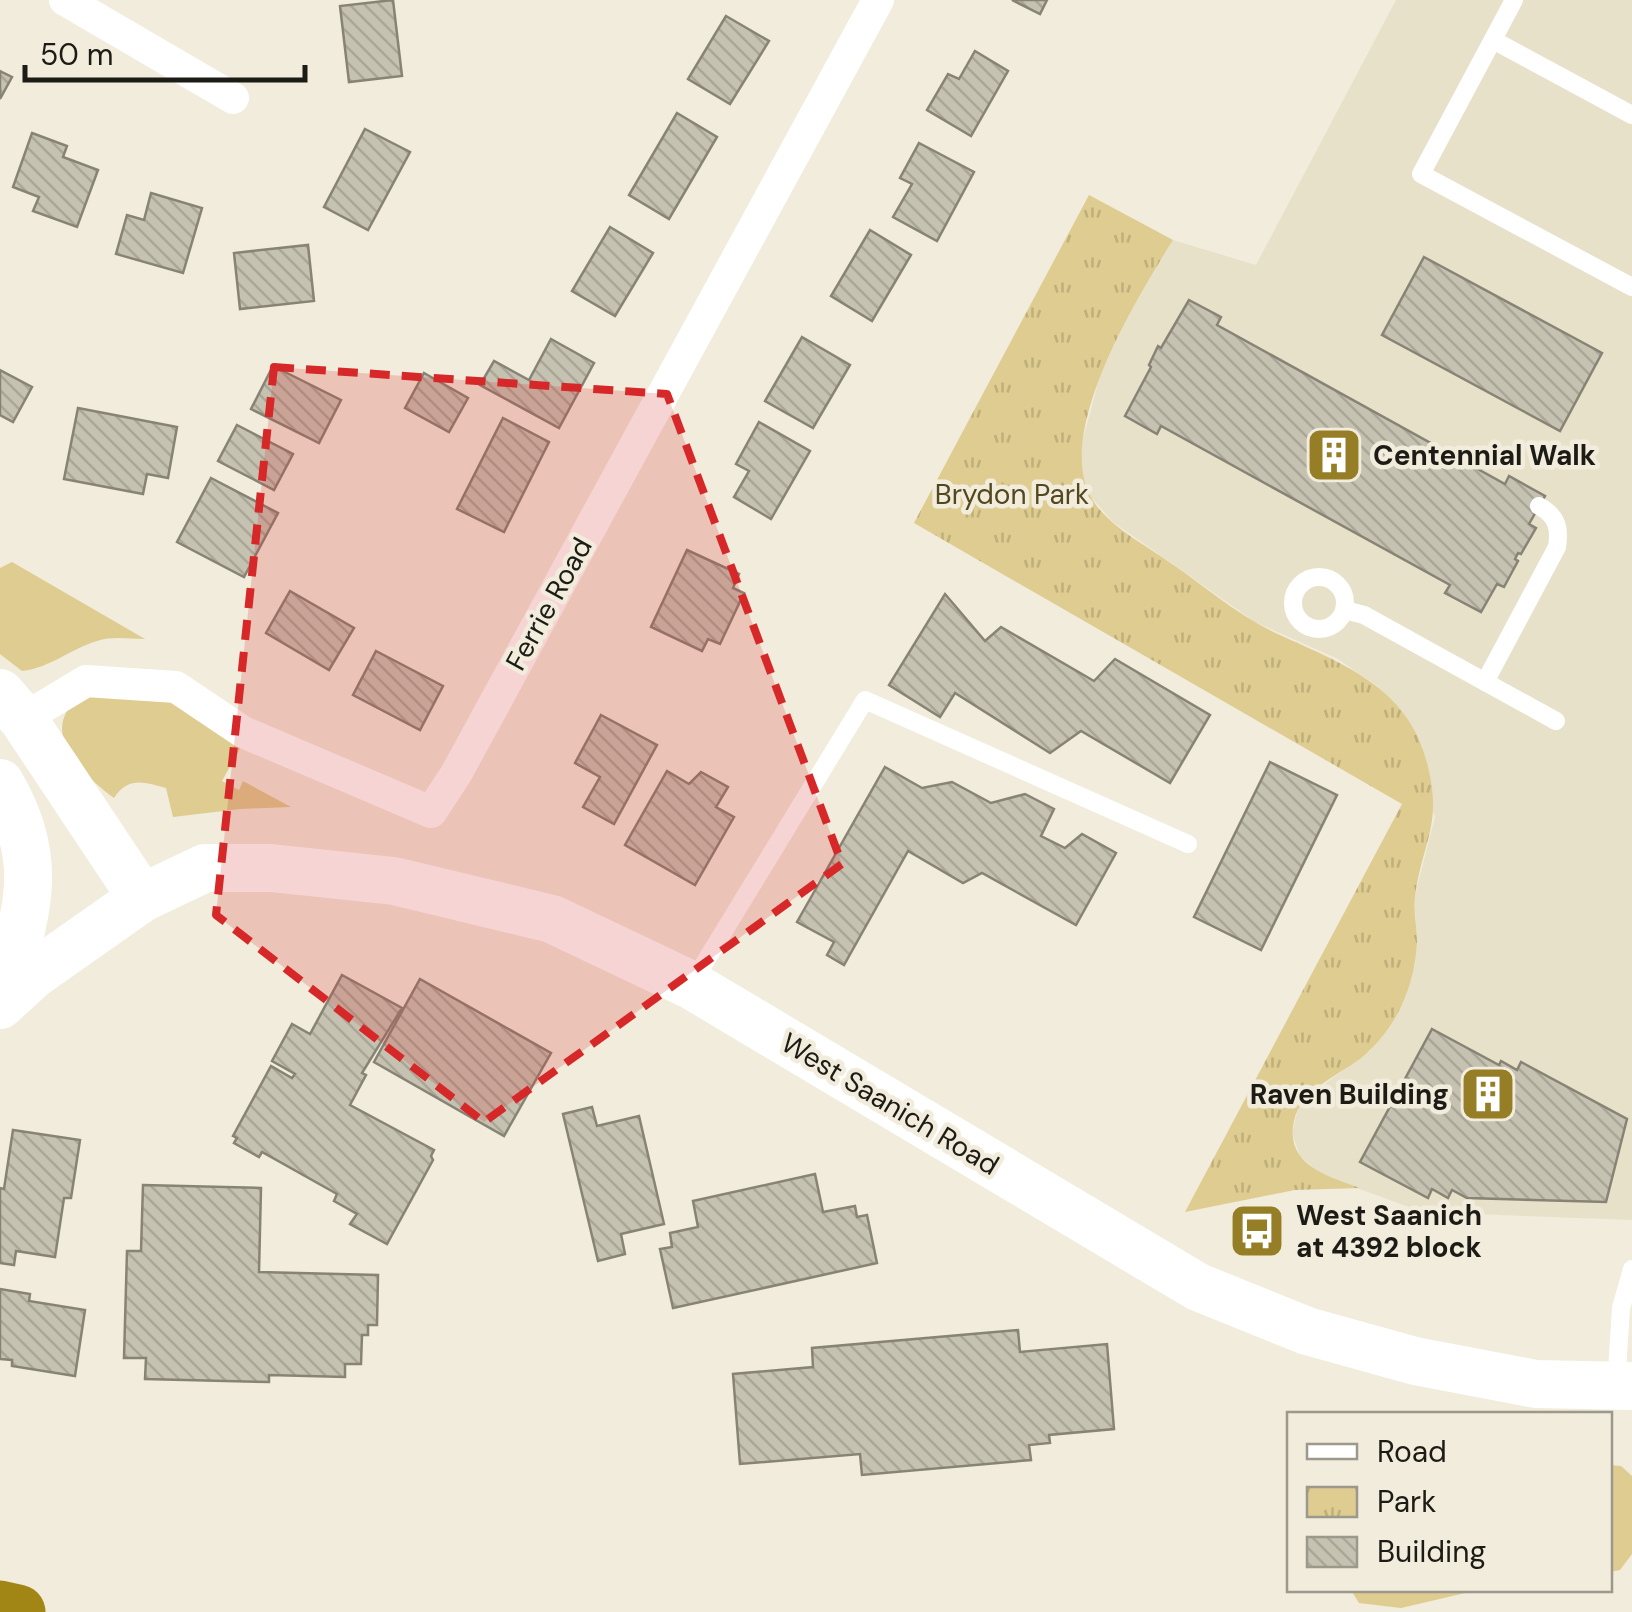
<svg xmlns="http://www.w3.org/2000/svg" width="1632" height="1612" viewBox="0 0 1632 1612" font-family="'DM Sans',sans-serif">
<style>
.built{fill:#e8e1c9}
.grass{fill:#decc90}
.park{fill:url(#park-tufts)}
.building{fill:url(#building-back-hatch);stroke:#888475;stroke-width:2.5}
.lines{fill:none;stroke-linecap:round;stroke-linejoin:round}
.lane{stroke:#fff;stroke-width:18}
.street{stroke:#fff;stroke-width:32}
.secondary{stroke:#fff;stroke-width:48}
.highway{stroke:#a28615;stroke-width:55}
.marked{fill:#d62828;fill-opacity:0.2;stroke:#d62828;stroke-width:8;stroke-dasharray:20 12;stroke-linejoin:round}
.labels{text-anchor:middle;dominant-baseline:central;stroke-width:9;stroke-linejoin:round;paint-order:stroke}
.poi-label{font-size:28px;font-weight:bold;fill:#1d1b15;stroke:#f1ecdb;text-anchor:start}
.park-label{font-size:28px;fill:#52471f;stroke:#f1ecdb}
.street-label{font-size:28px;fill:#1d1b15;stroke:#f1ecdb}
</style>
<defs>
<pattern id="park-tufts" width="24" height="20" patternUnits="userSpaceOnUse" patternTransform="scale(2.5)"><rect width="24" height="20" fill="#decc90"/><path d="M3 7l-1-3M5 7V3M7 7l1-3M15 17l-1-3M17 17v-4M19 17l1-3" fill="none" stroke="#beaf7b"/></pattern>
<pattern id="building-back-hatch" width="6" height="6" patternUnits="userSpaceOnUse" patternTransform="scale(2.5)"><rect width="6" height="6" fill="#c6c2b2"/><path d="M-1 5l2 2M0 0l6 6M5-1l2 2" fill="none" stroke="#aaa698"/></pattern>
</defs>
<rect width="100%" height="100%" fill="#f1ecdb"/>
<polygon class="built" points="1396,0 1632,0 1632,1220 1422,1212 1322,1175 1300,1156 1292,1133 1298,1109 1308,1096 1370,1051 1415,965 1417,938 1414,899 1435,817 1404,714 1376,685 1338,659 1255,622 1113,522 1090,496 1083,477 1080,450 1100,376 1132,305 1173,240 1256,265"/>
<g class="grass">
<path d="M 12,562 L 145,639 C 130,639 111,636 97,641 C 70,649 50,668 22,671 L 0,654 L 0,568 Z"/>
<path d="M 155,692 L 243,743 L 222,781 L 239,790 L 243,781 L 291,807 L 240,809 L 173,817 L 166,788 C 144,781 127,777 114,798 C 91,781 49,745 66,713 C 69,706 77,700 81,694 Z"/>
<polygon points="1610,1465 1621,1466 1632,1476 1632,1554 1620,1570 1610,1572"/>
<polygon points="1351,1590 1478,1590 1401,1608 1359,1603"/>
</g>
<path class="park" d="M 1089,195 L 1173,240 C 1138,296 1054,432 1091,497 C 1107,526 1146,545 1172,564 C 1207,588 1241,618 1280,635 C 1343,664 1408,687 1427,763 C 1443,824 1423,840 1415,896 C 1413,911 1417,927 1417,942 C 1415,982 1400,1021 1370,1050 C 1348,1073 1301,1086 1294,1121 C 1284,1164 1328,1177 1360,1188 L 1295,1190 L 1185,1212 L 1402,804 L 914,523 Z"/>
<g class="building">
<polygon points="393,0 402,76 349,82 340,6"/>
<polygon points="1012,0 1047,0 1040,14"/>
<polygon points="726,16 769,41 730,104 688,79"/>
<polygon points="975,51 1008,71 971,136 927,110 948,74 959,79"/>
<polygon points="0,71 12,77 0,99"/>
<polygon points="677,113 717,137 669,219 629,195"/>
<polygon points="365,129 410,152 368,230 324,207"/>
<polygon points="32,133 67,146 63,157 98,170 77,227 33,211 39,197 13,187"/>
<polygon points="919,143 974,172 937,241 893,217 912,184 900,178"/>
<polygon points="151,193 202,208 183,273 116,254 127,215 144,220"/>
<polygon points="610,227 653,253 615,316 572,291"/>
<polygon points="870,230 911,255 872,321 831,296"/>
<polygon points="308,245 314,301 240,309 234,253"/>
<polygon points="1424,257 1602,353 1560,431 1382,335"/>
<polygon points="1189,300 1221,317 1217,325 1505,484 1509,476 1545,496 1529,524 1536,528 1521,554 1518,553 1515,559 1518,561 1504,587 1497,584 1481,612 1445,593 1450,585 1161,426 1157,434 1125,416 1151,367 1149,365 1158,346 1161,348"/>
<polygon points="802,337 850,365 813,428 765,401"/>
<polygon points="551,339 594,363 559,428 480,385 494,361 529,380"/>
<polygon points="273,366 341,400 319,443 251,409"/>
<polygon points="0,370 32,387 13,422 0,415"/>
<polygon points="424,373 468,398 449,432 405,408"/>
<polygon points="78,408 177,427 168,478 147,474 143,494 64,479"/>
<polygon points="503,418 549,442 504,532 457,509"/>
<polygon points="759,422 810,451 771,519 734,497 749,471 736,464"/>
<polygon points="237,425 293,454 274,490 218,461"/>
<polygon points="211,478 278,513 244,577 177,542"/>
<polygon points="687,550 739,574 733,588 744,593 720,644 708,639 702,651 651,627"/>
<polygon points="290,591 354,628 329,670 266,633"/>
<polygon points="945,594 985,641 1001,627 1094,681 1115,659 1210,715 1170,783 1081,731 1050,753 955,693 940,717 889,685"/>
<polygon points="376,651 443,686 420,730 353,695"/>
<polygon points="601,715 657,745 614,824 583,807 600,777 575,763"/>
<polygon points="1270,762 1337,795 1261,950 1194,917"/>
<polygon points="885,767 922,788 952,782 991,803 1025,794 1054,809 1041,836 1065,848 1082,834 1116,853 1076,925 982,873 963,883 908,851 844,965 827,955 834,942 797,922"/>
<polygon points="667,771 689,784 701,772 728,787 716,807 734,817 695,885 625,845"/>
<polygon points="342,975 402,1008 362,1073 366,1075 350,1105 434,1150 431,1156 433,1160 387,1244 350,1224 357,1214 334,1201 337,1194 262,1152 259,1157 234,1143 237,1138 233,1136 271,1066 292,1078 295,1074 272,1061 292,1024 310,1034"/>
<polygon points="420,979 551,1053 504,1136 374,1062"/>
<polygon points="1432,1029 1499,1065 1501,1061 1517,1070 1521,1062 1627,1119 1606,1202 1467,1198 1452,1190 1448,1198 1432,1189 1428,1198 1360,1162"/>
<polygon points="592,1107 597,1126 639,1116 664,1224 621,1234 625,1254 598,1261 563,1114"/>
<polygon points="13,1130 80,1140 71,1198 64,1198 55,1257 16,1251 14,1265 0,1263 0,1188 4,1189"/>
<polygon points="815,1174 823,1212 855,1206 857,1217 867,1215 877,1263 673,1308 660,1249 672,1247 670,1233 698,1227 693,1201"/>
<polygon points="143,1185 261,1188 259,1272 378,1275 377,1325 368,1325 368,1335 362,1335 361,1364 345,1364 345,1377 269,1375 269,1382 145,1379 146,1358 124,1358 127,1251 141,1251"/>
<polygon points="0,1289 30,1294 29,1301 85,1310 75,1376 12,1366 12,1360 0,1359"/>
<polygon points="1018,1330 1020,1352 1107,1344 1114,1429 1049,1435 1050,1443 1029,1445 1031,1460 862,1475 860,1454 740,1464 733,1374 813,1367 812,1348"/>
</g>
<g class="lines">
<g class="lane">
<polyline points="1514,0 1421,174 1632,287"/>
<polyline points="1493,40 1632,115"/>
<circle cx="1319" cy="603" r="26"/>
<polyline points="1345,610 1364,615 1556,721"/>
<path d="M 1485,682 L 1557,547 C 1560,528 1557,516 1539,506"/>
<polyline points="691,985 865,700 1188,844"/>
<polyline points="1616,1386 1621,1308 1632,1269"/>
</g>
<g class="street">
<polyline points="65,0 233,98"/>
<polyline points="23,719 86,681 176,687 243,732 431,812 456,774 878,0"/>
</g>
<g class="secondary">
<polyline points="0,693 23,719 142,898"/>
<path d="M 0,783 C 49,866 24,919 0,1005"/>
<polyline points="0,1005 34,974 142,898 205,868 271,868 394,881 552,919 691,985 1198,1287 1307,1331 1415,1361 1536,1384 1632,1386"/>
</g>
<polyline class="highway" points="0,1608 18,1612"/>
</g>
<path class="marked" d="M 274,367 L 667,394 L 842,864 L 484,1122 L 216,915 Z"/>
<defs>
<g id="building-square" transform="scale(2.875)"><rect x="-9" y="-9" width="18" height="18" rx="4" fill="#967e26" stroke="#f1ecdb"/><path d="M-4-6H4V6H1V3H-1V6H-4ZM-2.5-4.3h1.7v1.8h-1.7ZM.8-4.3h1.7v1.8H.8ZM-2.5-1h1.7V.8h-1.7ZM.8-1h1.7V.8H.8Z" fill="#fff"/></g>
<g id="bus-square" transform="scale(2.875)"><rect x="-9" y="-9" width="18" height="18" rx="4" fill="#967e26" stroke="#f1ecdb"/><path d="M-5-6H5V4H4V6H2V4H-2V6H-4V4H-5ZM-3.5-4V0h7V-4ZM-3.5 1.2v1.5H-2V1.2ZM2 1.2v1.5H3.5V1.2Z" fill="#fff"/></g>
</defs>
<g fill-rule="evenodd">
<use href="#building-square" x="1334" y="455"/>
<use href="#building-square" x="1488" y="1094"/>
<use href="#bus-square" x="1257" y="1231"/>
</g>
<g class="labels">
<g class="poi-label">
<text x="1373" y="455">Centennial Walk</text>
<text x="1449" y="1094" text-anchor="end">Raven Building</text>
<text x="1296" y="1215">West Saanich<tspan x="1296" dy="32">at 4392 block</tspan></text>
</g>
<g class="park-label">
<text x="1012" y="494">Brydon Park</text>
</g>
<g class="street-label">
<text transform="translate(549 604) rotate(-61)">Ferrie Road</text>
<text transform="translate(890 1104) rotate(31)">West Saanich Road</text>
</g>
</g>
<rect x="1287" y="1412" width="325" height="180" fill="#f1ecdb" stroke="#9c988c" stroke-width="2.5"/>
<rect x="1307" y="1444" width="50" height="15" fill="#ffffff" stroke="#9c988c" stroke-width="2.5"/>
<text x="1377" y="1462" font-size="30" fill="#1d1b15">Road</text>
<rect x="1307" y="1487" width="50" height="30" fill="url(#park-tufts)" stroke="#9c988c" stroke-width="2.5"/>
<text x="1377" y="1512" font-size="30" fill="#1d1b15">Park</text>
<rect x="1307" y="1537" width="50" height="30" fill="url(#building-back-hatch)" stroke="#9c988c" stroke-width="2.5"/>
<text x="1377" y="1562" font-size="30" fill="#1d1b15">Building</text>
<path d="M25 65v15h280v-15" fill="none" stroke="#1d1b15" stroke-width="5"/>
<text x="40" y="65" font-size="30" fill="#1d1b15" stroke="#f1ecdb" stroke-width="8" paint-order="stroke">50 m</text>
</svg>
